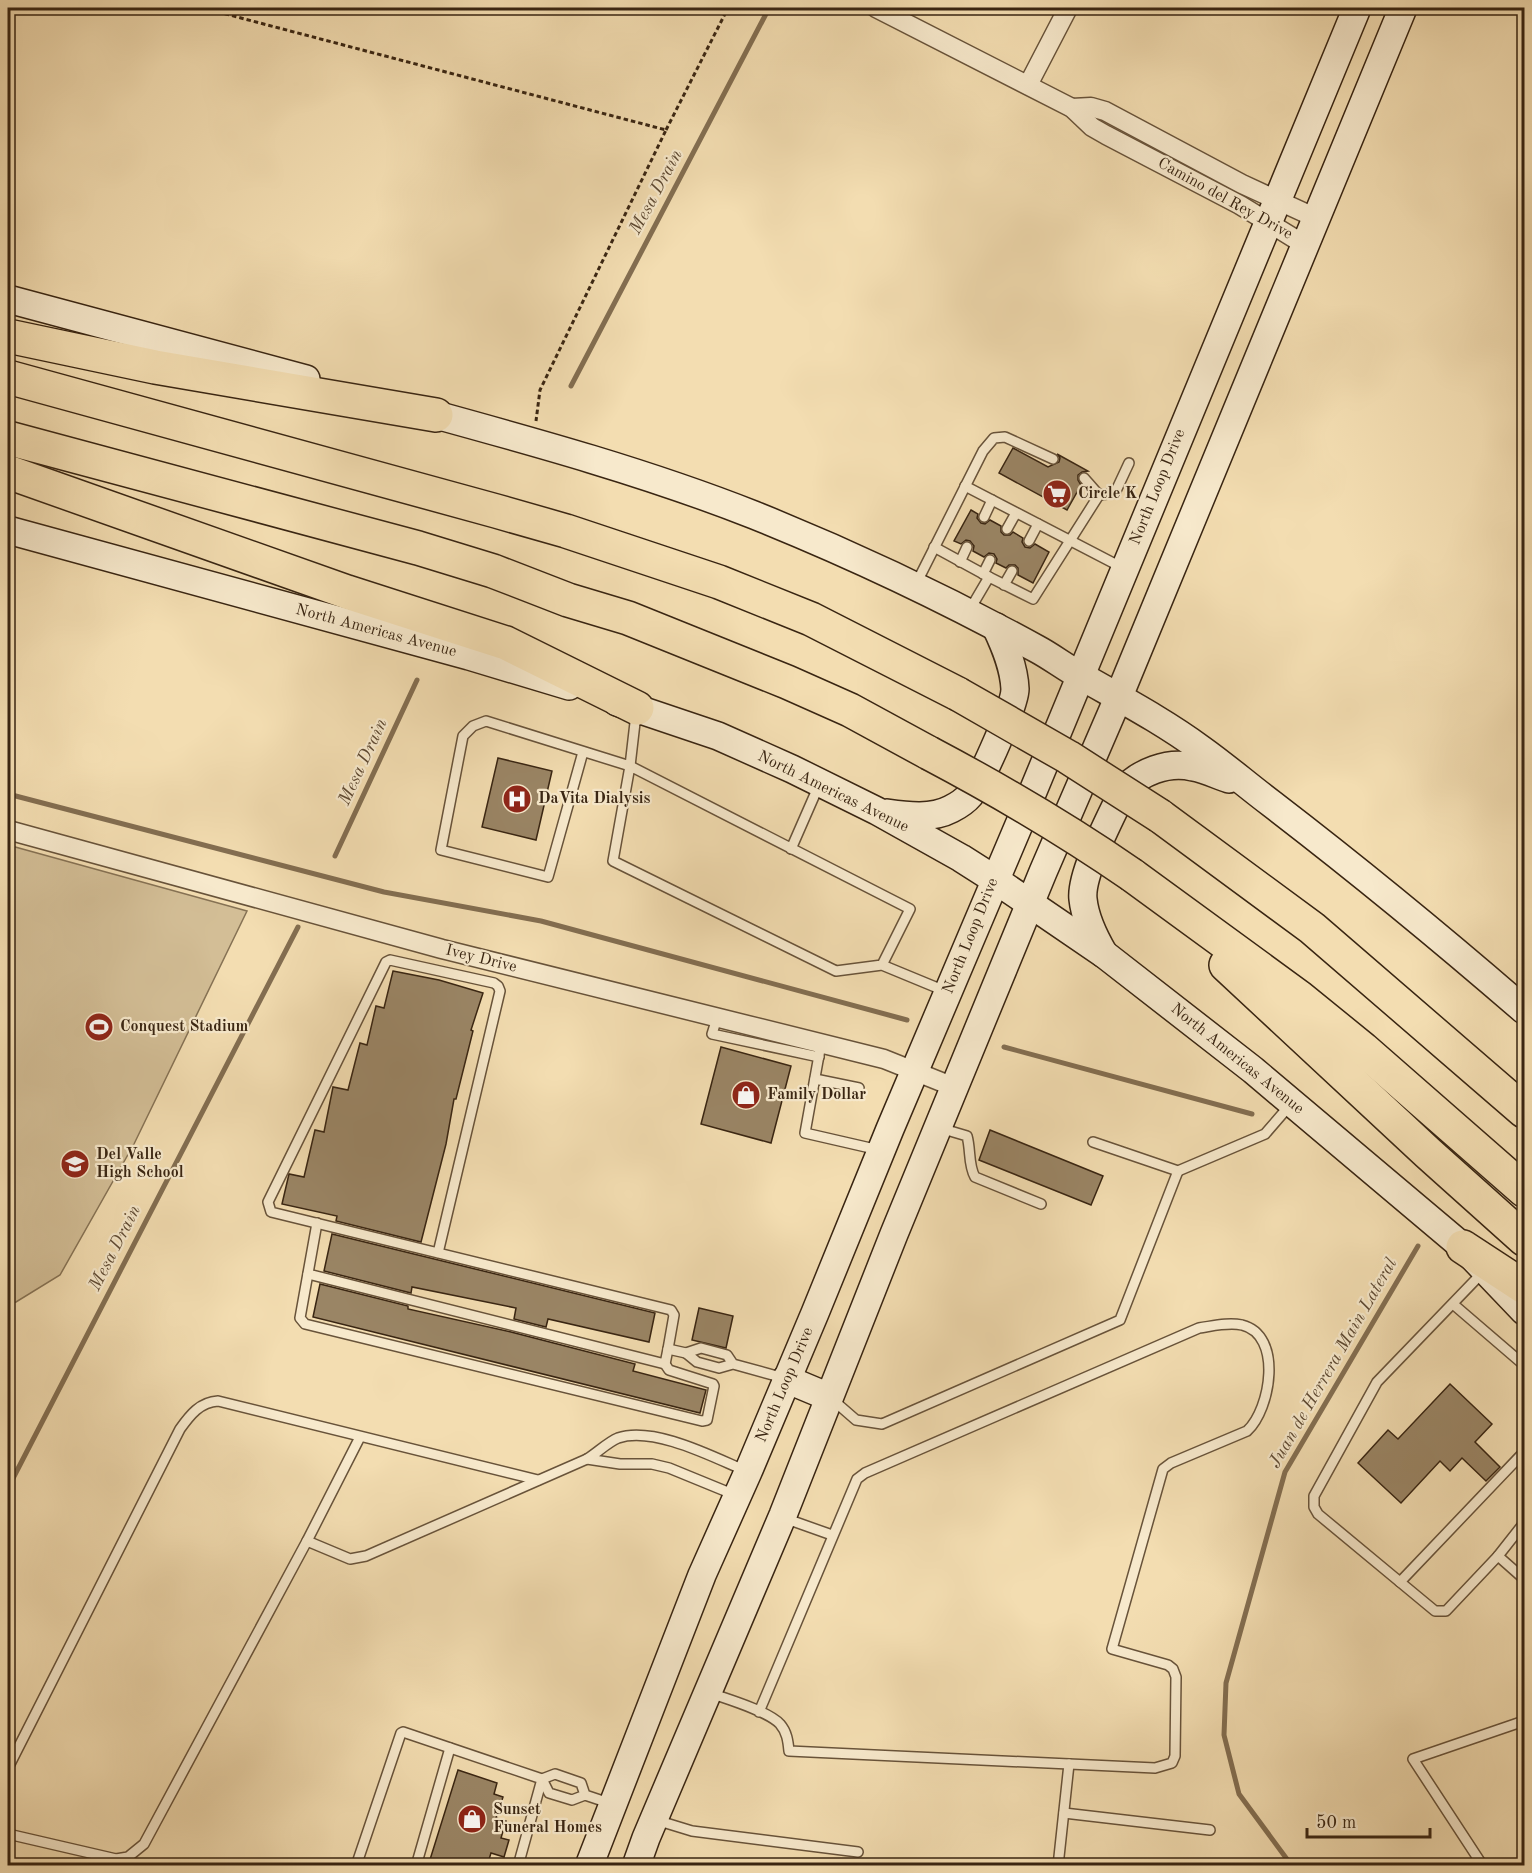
<svg xmlns="http://www.w3.org/2000/svg" width="1532" height="1873" viewBox="0 0 1532 1873" font-family="'Old Standard TT',serif">
<style>
.green{fill:#d3be96;stroke:#867254;stroke-width:1.5}
.lines{fill:none;stroke-linecap:round;stroke-linejoin:round}
.stream{stroke:#836e51;stroke-width:5}
.building{fill:#9a8565;stroke:#392512;stroke-width:1.5}
.service-casing{stroke:#68533a;stroke-width:12}
.minor-casing{stroke:#68533a;stroke-width:21}
.secondary-casing{stroke:#392512;stroke-width:30}
.motorway-casing{stroke:#392512;stroke-width:36}
.path{stroke:#392512;stroke-width:3;stroke-dasharray:4.5 3;stroke-linecap:butt}
.service{stroke:#f7e9cc;stroke-width:9}
.minor{stroke:#f7e9cc;stroke-width:18}
.secondary{stroke:#f7e9cc;stroke-width:27}
.motorway{stroke:#f3ddb1;stroke-width:33}
.motorway-bridge-casing{stroke:#392512;stroke-width:36;stroke-linecap:butt}
.motorway-bridge{stroke:#f3ddb1;stroke-width:33}
.labels{text-anchor:middle;dominant-baseline:central;stroke-width:4.5;stroke-linejoin:round;paint-order:stroke}
.street-label{font-size:16px;fill:#392512;stroke:#f7e9cc}
.poi-label{font-size:16px;font-weight:bold;fill:#392512;stroke:#f7e9cc;text-anchor:start}
.water-label{font-size:18px;font-style:italic;fill:#5e4932;stroke:#f7e9cc}
</style>
<rect width="100%" height="100%" fill="#f3ddb1"/>
<filter id="stains"><feTurbulence type="fractalNoise" baseFrequency=".00333" numOctaves="4"/><feColorMatrix values="0 0 0 0 .2 0 0 0 0 .09 0 0 0 0 .02 0 0 0 .5 -.17"/></filter>
<radialGradient id="worn" r=".72"><stop offset=".6" stop-color="#630" stop-opacity="0"/><stop offset="1" stop-color="#630" stop-opacity=".3"/></radialGradient>
<polygon class="green" points="8,845 247,911 134,1144 60,1275 16,1302 8,1304"/>
<g class="lines">
<g class="stream">
<polyline points="571,386 767,12"/>
<polyline points="8,794 384,892 541,921 907,1020"/>
<polyline points="335,856 417,680"/>
<polyline points="1004,1047 1252,1114"/>
<polyline points="8,1488 298,927"/>
<polyline points="1292,1866 1239,1794 1224,1735 1226,1683 1285,1472 1418,1246"/>
</g>
</g>
<g class="building">
<polygon points="1013,448 1048,467 1059,462 1060,458 1057,454 1088,471 1082,472 1078,475 1078,480 1081,485 1067,510 999,473"/>
<polygon points="971,510 978,514 977,518 981,523 985,524 990,520 1001,526 1001,532 1004,535 1010,535 1013,532 1023,538 1022,542 1025,547 1030,548 1035,544 1049,552 1033,583 1018,575 1018,568 1015,565 1009,565 1006,568 996,563 997,559 994,554 989,553 984,557 973,551 974,546 970,541 966,540 961,544 954,541"/>
<polygon points="498,758 552,771 536,840 482,827"/>
<polygon points="393,971 439,980 483,993 471,1030 473,1031 456,1099 454,1099 446,1144 421,1242 336,1221 337,1216 282,1204 289,1174 304,1177 315,1130 324,1132 333,1087 348,1090 360,1043 367,1045 376,1006 384,1008"/>
<polygon points="721,1047 791,1066 771,1143 701,1124"/>
<polygon points="990,1130 1103,1176 1091,1205 979,1160"/>
<polygon points="332,1234 655,1313 649,1342 548,1319 546,1327 514,1319 516,1308 412,1287 411,1293 324,1271"/>
<polygon points="320,1284 408,1306 408,1309 511,1332 635,1364 633,1371 706,1390 700,1413 313,1317"/>
<polygon points="699,1308 733,1316 726,1348 692,1340"/>
<polygon points="1450,1384 1492,1424 1475,1442 1500,1467 1486,1481 1462,1458 1450,1471 1440,1461 1401,1503 1358,1463 1388,1430 1398,1439"/>
<polygon points="458,1770 497,1783 494,1794 503,1797 496,1818 506,1821 501,1838 509,1840 504,1857 491,1853 487,1866 428,1866"/>
</g>
<g class="lines">
<g class="service-casing">
<g id="service">
<polyline points="1084,478 1099,495"/>
<polyline points="965,486 1123,568"/>
<polyline points="1099,495 1115,493 1129,463"/>
<polyline points="984,517 992,500"/>
<polyline points="1007,529 1016,513"/>
<polyline points="1029,541 1038,524"/>
<polyline points="934,547 989,577"/>
<polyline points="960,562 967,547"/>
<polyline points="983,574 990,560"/>
<polyline points="916,584 983,451 994,438 1005,437 1053,459"/>
<polyline points="1004,585 1012,571"/>
<polyline points="969,611 989,577 1033,599 1099,495"/>
<polyline points="583,752 548,877 441,850 463,736 473,726 486,721 630,766 636,714"/>
<polyline points="791,849 819,785"/>
<polyline points="882,965 836,971 613,861 630,766 910,909 882,965 945,991"/>
<polyline points="717,1018 712,1034 819,1057"/>
<polyline points="821,1044 805,1133 879,1150"/>
<polyline points="815,1079 859,1088"/>
<path d="M 940,1128 L 967,1136 C 971,1150 968,1165 975,1177 L 1041,1204"/>
<polyline points="1093,1142 1178,1171 1265,1134 1290,1105"/>
<polyline points="317,1223 300,1318 305,1324 702,1421 707,1420 714,1386 713,1384 669,1370 665,1364"/>
<polyline points="438,1253 500,991 498,986 494,983 390,960 386,962 268,1202 271,1212 671,1310 674,1315 668,1349 686,1353"/>
<polyline points="1483,1272 1377,1382 1314,1496 1314,1507 1318,1514 1400,1582 1524,1452"/>
<polyline points="308,1274 665,1364 668,1349"/>
<polyline points="1453,1304 1524,1365"/>
<polyline points="733,1364 727,1355 701,1348 686,1353 697,1362 719,1368 733,1364 784,1378"/>
<polyline points="833,1400 856,1420 882,1424 1120,1320 1178,1171"/>
<path d="M 735,1495 L 669,1468 L 652,1464 L 620,1464 L 587,1459 C 597,1453 608,1442 618,1438 C 654,1426 713,1457 746,1471"/>
<polyline points="784,1518 832,1535"/>
<polyline points="307,1541 350,1559 366,1556 587,1459"/>
<polyline points="1498,1556 1524,1579"/>
<polyline points="1400,1582 1435,1611 1446,1611 1498,1556 1524,1523"/>
<path d="M 710,1693 C 727,1699 768,1711 780,1724 C 787,1732 788,1741 789,1751 L 1155,1768 L 1172,1763 L 1175,1756 L 1176,1677 L 1173,1669 L 1168,1665 L 1112,1649 L 1163,1469 L 1171,1463 L 1247,1431 C 1271,1409 1283,1335 1242,1325 C 1228,1322 1213,1326 1199,1328 L 865,1473 L 857,1479 L 759,1712"/>
<path d="M 8,1768 L 180,1429 C 190,1415 200,1402 218,1401 L 538,1480"/>
<polyline points="585,1795 581,1783 555,1774 542,1779 549,1793 572,1800 585,1795 612,1804"/>
<polyline points="1064,1813 1210,1830"/>
<polyline points="656,1820 692,1831 858,1852"/>
<polyline points="8,1834 116,1859 128,1857 144,1844 307,1541 360,1437"/>
<polyline points="356,1866 401,1733 403,1732 542,1779 518,1866"/>
<polyline points="416,1866 450,1748"/>
<polyline points="1058,1866 1069,1764"/>
<polyline points="1483,1866 1413,1759 1524,1721"/>
</g>
</g>
<g class="minor-casing">
<g id="minor">
<polyline points="876,8 1072,108 1092,127 1106,135 1240,205 1305,245"/>
<polyline points="1028,85 1068,8"/>
<polyline points="1072,108 1091,107 1105,111 1242,184 1316,218"/>
<polyline points="8,830 442,949 884,1059 954,1087"/>
</g>
</g>
<g class="secondary-casing">
<g id="secondary">
<polyline points="8,299 306,379"/>
<path d="M 418,410 C 531,441 645,472 754,515 C 851,554 946,599 1037,649 C 1052,657 1066,668 1081,676 C 1121,699 1163,721 1201,749 C 1225,766 1248,786 1272,804 C 1358,870 1442,939 1524,1010"/>
<polyline points="8,530 469,656 569,686"/>
<polyline points="617,702 718,736 792,769 877,811 961,858 994,879 1104,954 1253,1070 1463,1247 1524,1311"/>
<path d="M 887,813 C 908,816 932,819 951,809 C 957,806 965,801 970,795 C 981,781 1015,705 1015,689 C 1014,667 1005,646 996,627"/>
<path d="M 1104,954 C 1094,937 1085,919 1083,899 C 1080,874 1112,815 1123,791 C 1139,772 1168,761 1193,767 C 1205,769 1217,775 1229,779"/>
<polyline points="786,1379 829,1397"/>
<polyline points="589,1866 702,1575 748,1472 815,1313 890,1129 1024,813 1357,8"/>
<polyline points="636,1866 646,1838 783,1515 894,1234 1043,872 1119,696 1403,8"/>
</g>
</g>
<g class="motorway-casing">
<g id="motorway">
<polyline points="8,336 155,367 436,415"/>
<polyline points="8,377 496,511 566,531 719,582 811,619 958,694"/>
<polyline points="8,438 418,548 493,571 568,600 628,618 787,682 850,710 929,753"/>
<polyline points="8,472 347,592 506,643 637,708"/>
<polyline points="1160,816 1312,928 1524,1111"/>
<polyline points="1132,875 1299,997 1363,1049 1524,1190"/>
<polyline points="1226,965 1428,1153 1524,1239"/>
<polyline points="1463,1247 1524,1287"/>
</g>
</g>
<g class="path">
<polyline points="203,8 666,130 540,390 536,421"/>
<polyline points="666,130 728,8"/>
</g>
<use href="#service" class="service"/>
<use href="#minor" class="minor"/>
<use href="#secondary" class="secondary"/>
<use href="#motorway" class="motorway"/>
<g class="motorway-bridge-casing">
<g id="motorway-bridge">
<polyline points="958,694 1068,757 1160,816"/>
<path d="M 929,753 C 999,790 1067,830 1132,875"/>
</g>
</g>
<use href="#motorway-bridge" class="motorway-bridge"/>
</g>
<defs>
<g id="supermarket-disc" transform="scale(1.5)"><circle r="9.5" fill="#8f2418" stroke="#f7e9cc"/><path d="M-6-5.5h2.5l.6 2H6L4.5 2H-2.5L-4.4-4H-6ZM-1.5 3.2a1.3 1.3 0 1 0 .1 0ZM3 3.2a1.3 1.3 0 1 0 .1 0Z" fill="#fff"/></g>
<g id="hospital-disc" transform="scale(1.5)"><circle r="9.5" fill="#8f2418" stroke="#f7e9cc"/><path d="M-5-5h3v3.5h4V-5h3V5h-3V1.5h-4V5h-3Z" fill="#fff"/></g>
<g id="stadium-disc" transform="scale(1.5)"><circle r="9.5" fill="#8f2418" stroke="#f7e9cc"/><path d="M0-5a6.5 5 0 1 0 0 10a6.5 5 0 1 0 0-10ZM-3.5-1.8h7v3.6h-7Z" fill="#fff"/></g>
<g id="shop-disc" transform="scale(1.5)"><circle r="9.5" fill="#8f2418" stroke="#f7e9cc"/><path d="M-5-2.5h2.3a2.7 3.5 0 0 1 5.4 0H5L5.5 6h-11ZM-1.5-2.5h3a1.5 2.3 0 0 0-3 0Z" fill="#fff"/></g>
<g id="school-disc" transform="scale(1.5)"><circle r="9.5" fill="#8f2418" stroke="#f7e9cc"/><path d="M0-5L7-2L0 1L-7-2ZM-4 1L0 2.5L4 1V4Q0 6-4 4Z" fill="#fff"/></g>
</defs>
<g fill-rule="evenodd">
<use href="#supermarket-disc" x="1057" y="494"/>
<use href="#hospital-disc" x="517" y="799"/>
<use href="#stadium-disc" x="99" y="1027"/>
<use href="#shop-disc" x="746" y="1095"/>
<use href="#school-disc" x="75" y="1164"/>
<use href="#shop-disc" x="472" y="1819"/>
</g>
<g class="labels">
<g class="street-label">
<text transform="translate(1225 199) rotate(29)">Camino del Rey Drive</text>
<text transform="translate(1158 487) rotate(-68)">North Loop Drive</text>
<text transform="translate(376 631) rotate(15)">North Americas Avenue</text>
<text transform="translate(833 792) rotate(26)">North Americas Avenue</text>
<text transform="translate(971 936) rotate(-68)">North Loop Drive</text>
<text transform="translate(481 959) rotate(14)">Ivey Drive</text>
<text transform="translate(1237 1059) rotate(39)">North Americas Avenue</text>
<text transform="translate(785 1385) rotate(-67)">North Loop Drive</text>
</g>
<g class="poi-label">
<text x="1078" y="494">Circle K</text>
<text x="538" y="799">DaVita Dialysis</text>
<text x="120" y="1027">Conquest Stadium</text>
<text x="767" y="1095">Family Dollar</text>
<text x="96" y="1155">Del Valle<tspan x="96" dy="18">High School</tspan></text>
<text x="493" y="1810">Sunset<tspan x="493" dy="18">Funeral Homes</tspan></text>
</g>
<g class="water-label">
<text transform="translate(656 192) rotate(-62)">Mesa Drain</text>
<text transform="translate(363 762) rotate(-65)">Mesa Drain</text>
<text transform="translate(115 1248) rotate(-63)">Mesa Drain</text>
<text transform="translate(1333 1363) rotate(-60)">Juan de Herrera Main Lateral</text>
</g>
</g>
<rect width="1532" height="1873" fill="none" stroke="#f3ddb1" stroke-width="30"/>
<rect x="9" y="9" width="1514" height="1855" fill="none" stroke="#392512" stroke-width="3"/>
<rect x="15" y="15" width="1502" height="1843" fill="none" stroke="#392512" stroke-width="1.5"/>
<path d="M1307 1828v9h123v-9" fill="none" stroke="#392512" stroke-width="3"/>
<text x="1316" y="1828" font-size="18" fill="#392512" stroke="#f7e9cc" stroke-width="4.5" paint-order="stroke">50 m</text>
<rect width="100%" height="100%" filter="url(#stains)"/>
<rect width="100%" height="100%" fill="url(#worn)"/>
</svg>
